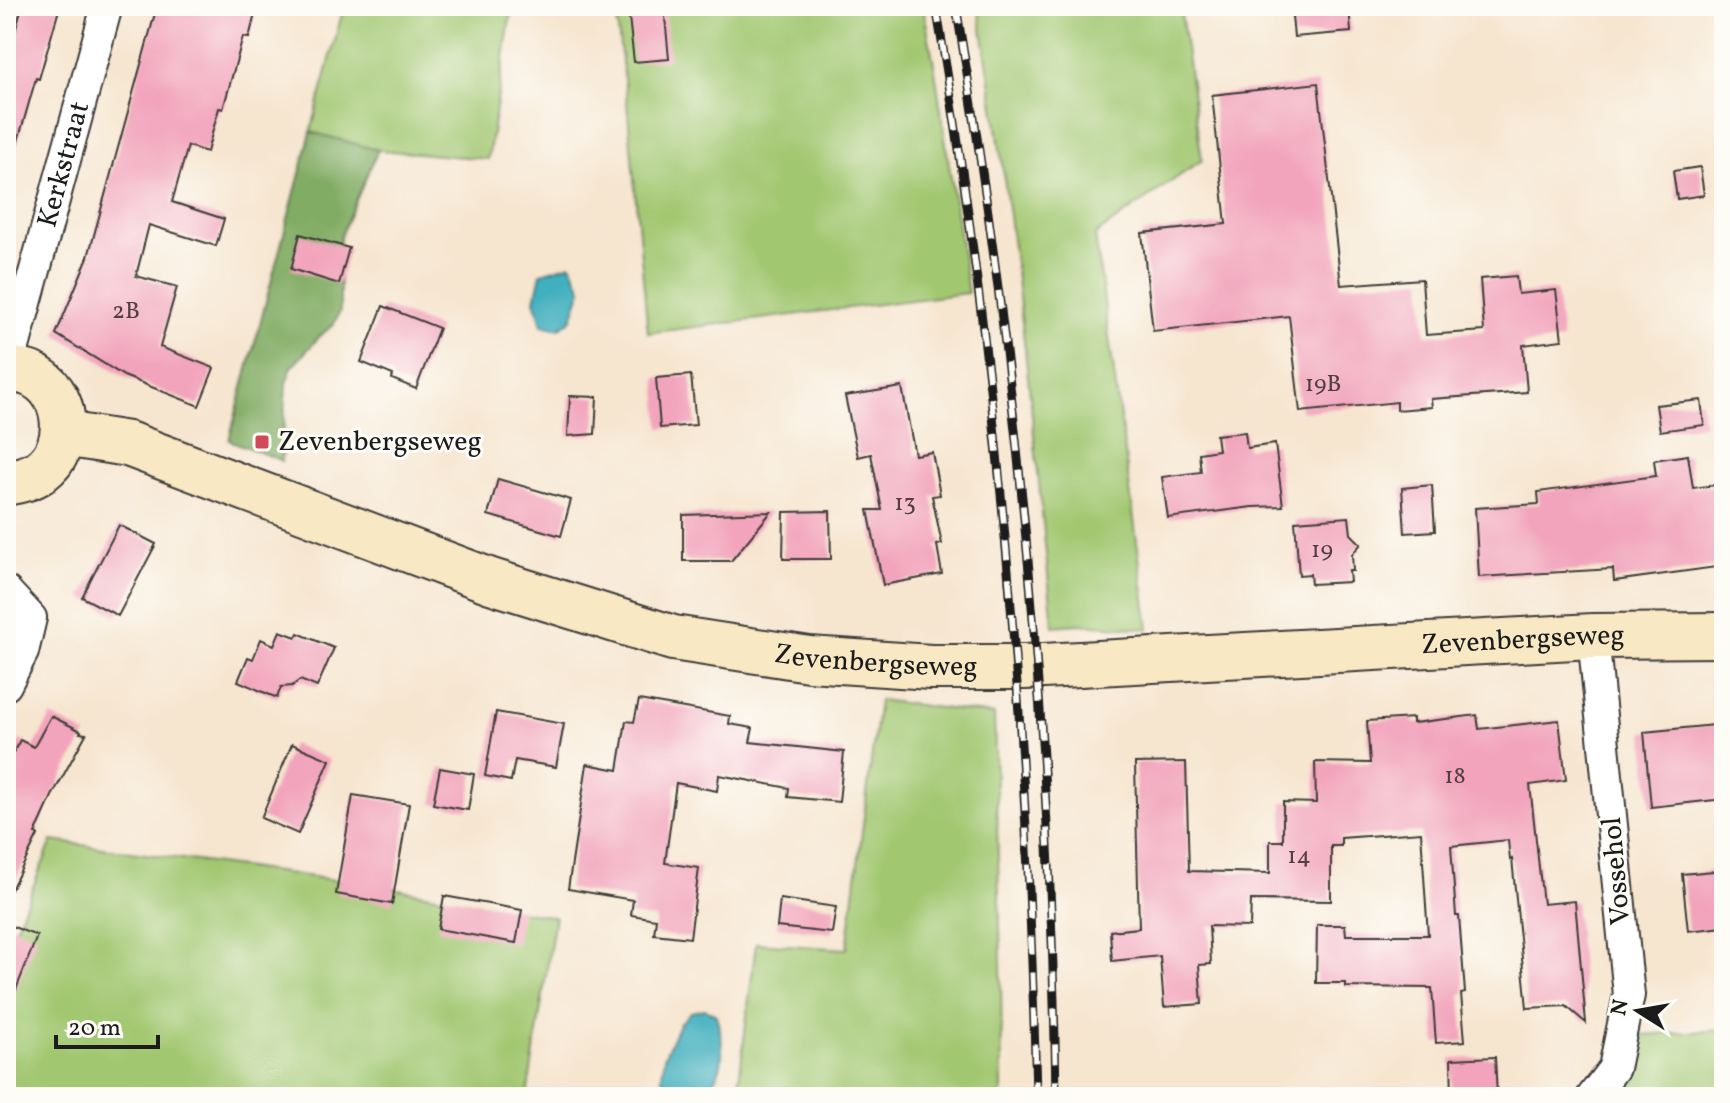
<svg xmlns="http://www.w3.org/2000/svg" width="1730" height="1103" viewBox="0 0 1730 1103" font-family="Vollkorn,serif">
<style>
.green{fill:#a2c771;stroke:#5f7246;stroke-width:2}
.forest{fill:#81ac63;stroke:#4e6440;stroke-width:2}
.water{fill:#41afbe;stroke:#2e666d;stroke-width:2}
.building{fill:#f2a4bc}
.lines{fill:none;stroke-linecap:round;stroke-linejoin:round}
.street-casing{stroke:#3d3a37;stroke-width:34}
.secondary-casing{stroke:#3d3a37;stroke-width:48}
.street{stroke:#fff;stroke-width:30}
.secondary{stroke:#f8e8c3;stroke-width:44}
.rail-casing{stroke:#1c1c1c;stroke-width:9}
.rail{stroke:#fdfcf7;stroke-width:6;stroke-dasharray:18;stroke-linecap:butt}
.poi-dot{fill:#d1495b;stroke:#fdfcf7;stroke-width:3}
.labels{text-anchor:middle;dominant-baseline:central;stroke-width:6;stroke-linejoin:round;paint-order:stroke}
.number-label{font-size:24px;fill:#523e44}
.street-label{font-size:28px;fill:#1c1c1c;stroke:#fdfcf7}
.poi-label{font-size:28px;fill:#1c1c1c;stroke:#fdfcf7;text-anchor:start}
</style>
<rect width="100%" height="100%" fill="#fdfcf7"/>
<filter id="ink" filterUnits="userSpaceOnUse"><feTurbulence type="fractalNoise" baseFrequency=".0125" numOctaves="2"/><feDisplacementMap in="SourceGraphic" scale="16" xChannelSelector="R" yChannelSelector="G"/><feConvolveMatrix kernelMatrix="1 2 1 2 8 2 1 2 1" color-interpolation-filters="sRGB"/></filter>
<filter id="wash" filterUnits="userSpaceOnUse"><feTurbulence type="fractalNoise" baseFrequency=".006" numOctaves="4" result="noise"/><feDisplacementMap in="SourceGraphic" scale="32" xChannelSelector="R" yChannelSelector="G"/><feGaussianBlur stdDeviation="1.8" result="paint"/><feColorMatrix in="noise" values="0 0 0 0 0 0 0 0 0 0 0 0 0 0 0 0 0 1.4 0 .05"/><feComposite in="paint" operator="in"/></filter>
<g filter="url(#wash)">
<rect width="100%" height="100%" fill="#f6e5cf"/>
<g class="green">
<polygon points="344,6 512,6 488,159 378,150 311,132"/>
<polygon points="615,6 923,6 935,70 968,293 648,333 627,103"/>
<path d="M 978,6 L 1180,6 L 1202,160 L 1095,235 L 1149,629 L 1079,624 L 1053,626 C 1033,419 1013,211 978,6 Z"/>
<polygon points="879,700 994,715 1001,963 1002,1097 737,1097 756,943 847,949"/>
<polygon points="52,841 392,888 555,917 527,1097 6,1097 6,952"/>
<polygon points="1724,1030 1724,1097 1620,1097 1636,1076 1640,1035"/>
</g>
<polygon class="forest" points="311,132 378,150 340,237 340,311 334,324 320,336 292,367 286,383 282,461 229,440"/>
<g class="water">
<polygon points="571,264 582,289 572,319 559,329 542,325 535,300 541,273"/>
<path d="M 705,1009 L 716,1015 C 721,1031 724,1047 721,1065 C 716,1084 695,1103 674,1097 C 670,1096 668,1092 664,1089 L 662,1076 L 664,1057 L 679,1024 L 691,1012 Z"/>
</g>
<g id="blocks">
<g class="building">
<polygon points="22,6 60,6 39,79 36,78 14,155 6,154 6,65"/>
<polygon points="157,6 257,6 249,38 243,37 223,109 219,108 207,152 188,146 172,202 224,219 216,246 149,225 136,276 177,287 160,347 214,368 199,406 124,376 56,334 88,257"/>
<polygon points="664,6 669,59 634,62 628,8"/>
<polygon points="1291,6 1349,6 1351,32 1294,37"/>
<polygon points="1318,83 1341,285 1422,279 1426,335 1484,331 1480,279 1516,276 1518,294 1556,290 1562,340 1523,345 1527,392 1431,399 1432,407 1397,410 1397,402 1300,412 1289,316 1153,331 1142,233 1226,224 1212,95"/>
<polygon points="1700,167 1704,195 1677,199 1673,171"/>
<polygon points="300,234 349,248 339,284 291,269"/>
<polygon points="383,306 439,328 416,389 392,379 393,375 361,362"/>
<polygon points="691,375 696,425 660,428 656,378"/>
<polygon points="902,387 915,455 932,452 940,495 932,496 942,544 937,545 942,574 883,585 868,510 882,510 871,454 858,457 845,396"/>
<polygon points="570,396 597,397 595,434 568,436"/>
<polygon points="1701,400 1704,425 1660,431 1656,405"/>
<polygon points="1245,432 1247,448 1275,444 1283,506 1252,507 1168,518 1162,477 1201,472 1199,453 1218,450 1216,435"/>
<polygon points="1688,455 1693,488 1724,484 1724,566 1614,581 1613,569 1479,577 1475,508 1539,504 1538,492 1656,476 1654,460"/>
<polygon points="498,479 571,500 561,536 488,515"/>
<polygon points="1432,485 1435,531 1405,533 1402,488"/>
<polygon points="830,511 831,559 783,559 784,512"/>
<polygon points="771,512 731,561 683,561 683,515"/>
<polygon points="1349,517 1351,534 1361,544 1352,554 1353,571 1349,571 1350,582 1311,584 1310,574 1299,575 1295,521"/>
<polygon points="119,525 156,544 118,616 82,597"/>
<polygon points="280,631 296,637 298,633 334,648 317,687 300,680 292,686 281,687 277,698 238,681 248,657 253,659 261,639 274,645"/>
<polygon points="639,700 730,716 729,724 753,728 750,742 844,752 839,802 788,797 789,788 719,775 717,791 676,783 665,863 699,868 690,938 654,934 656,919 631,915 633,900 568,889 587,764 618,770 626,721 634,722"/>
<polygon points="496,712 564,724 556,767 515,760 511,781 485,776"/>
<polygon points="1477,715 1479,729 1559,720 1566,780 1530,785 1543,904 1575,901 1586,1023 1566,1006 1527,1008 1512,859 1510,860 1508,840 1451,846 1456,916 1459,916 1465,993 1461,994 1465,1041 1436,1043 1432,988 1346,987 1346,983 1316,983 1317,925 1345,925 1346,935 1428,935 1421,832 1341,838 1341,846 1331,846 1331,901 1251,900 1250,927 1209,926 1211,964 1199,965 1202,1004 1164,1007 1160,956 1112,961 1110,931 1139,928 1135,763 1186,762 1189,871 1270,873 1270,841 1283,841 1283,802 1316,803 1315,762 1370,763 1367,721 1413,718 1413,723"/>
<polygon points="51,716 81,731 80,733 86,734 52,796 35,834 38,835 6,900 6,766 20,740 34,747"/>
<polygon points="1724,724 1724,799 1651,807 1644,732"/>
<polygon points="292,744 330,760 298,834 261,818"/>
<polygon points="440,768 474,774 468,810 433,804"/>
<polygon points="353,795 409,804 392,904 336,894"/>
<polygon points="1724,870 1724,927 1688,931 1682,874"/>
<polygon points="444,896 522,910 516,943 438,929"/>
<polygon points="780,899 836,907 832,933 777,927"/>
<polygon points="6,924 37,936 8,1010 6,1010"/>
<polygon points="1495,1057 1497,1097 1452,1097 1451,1059"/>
</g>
</g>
</g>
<g filter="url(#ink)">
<use href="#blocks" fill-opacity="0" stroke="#3d3a37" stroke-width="2"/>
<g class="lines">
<g class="street-casing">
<g id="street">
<path id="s1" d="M 8,369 L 107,6"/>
<polyline points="6,591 31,618 23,652 6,685"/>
<polyline points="1592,1097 1614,1068 1629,995 1593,636"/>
</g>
</g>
<g class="secondary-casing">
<g id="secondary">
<path d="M 6,369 C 13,370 23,371 30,374 C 69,390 74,447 41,471 C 30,479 19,480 6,483"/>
<path id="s2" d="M 64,434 L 128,444 L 491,581 L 673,638 L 809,659 L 931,667 L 1025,667 L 1593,636 L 1724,635"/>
</g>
</g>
<use href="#street" class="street"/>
<use href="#secondary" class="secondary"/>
<g class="rail-casing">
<g id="rail">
<path d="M 936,6 C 998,366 1028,732 1036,1097"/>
<path d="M 956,6 C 1017,366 1051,732 1056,1097"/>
</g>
</g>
<use href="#rail" class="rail"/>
</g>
</g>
<rect class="poi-dot" x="254" y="434" width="16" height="16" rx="4"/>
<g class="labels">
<g class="number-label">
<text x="126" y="312">2B</text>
<text x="1323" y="385">19B</text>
<text x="905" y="504">13</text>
<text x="1322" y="551">19</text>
<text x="1455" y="777">18</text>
<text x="1299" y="857">14</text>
</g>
<g class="street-label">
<text stroke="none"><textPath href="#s1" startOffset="212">Kerkstraat</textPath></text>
<text stroke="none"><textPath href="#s2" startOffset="1496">Zevenbergseweg</textPath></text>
<text stroke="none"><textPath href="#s2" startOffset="848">Zevenbergseweg</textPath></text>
<text transform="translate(1617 871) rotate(-95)">Vossehol</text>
</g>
<g class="poi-label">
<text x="278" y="442">Zevenbergseweg</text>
</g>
</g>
<rect width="1730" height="1103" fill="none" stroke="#fdfcf7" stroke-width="32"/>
<g transform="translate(1638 1011) rotate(281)" stroke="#fdfcf7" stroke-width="6" paint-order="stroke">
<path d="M0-6L14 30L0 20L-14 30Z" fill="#1c1c1c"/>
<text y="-12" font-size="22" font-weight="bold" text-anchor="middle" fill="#1c1c1c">N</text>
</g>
<path d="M56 1035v12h102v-12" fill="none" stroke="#1c1c1c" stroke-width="4"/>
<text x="68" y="1035" font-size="24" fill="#1c1c1c" stroke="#fdfcf7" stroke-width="6" paint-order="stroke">20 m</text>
</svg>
